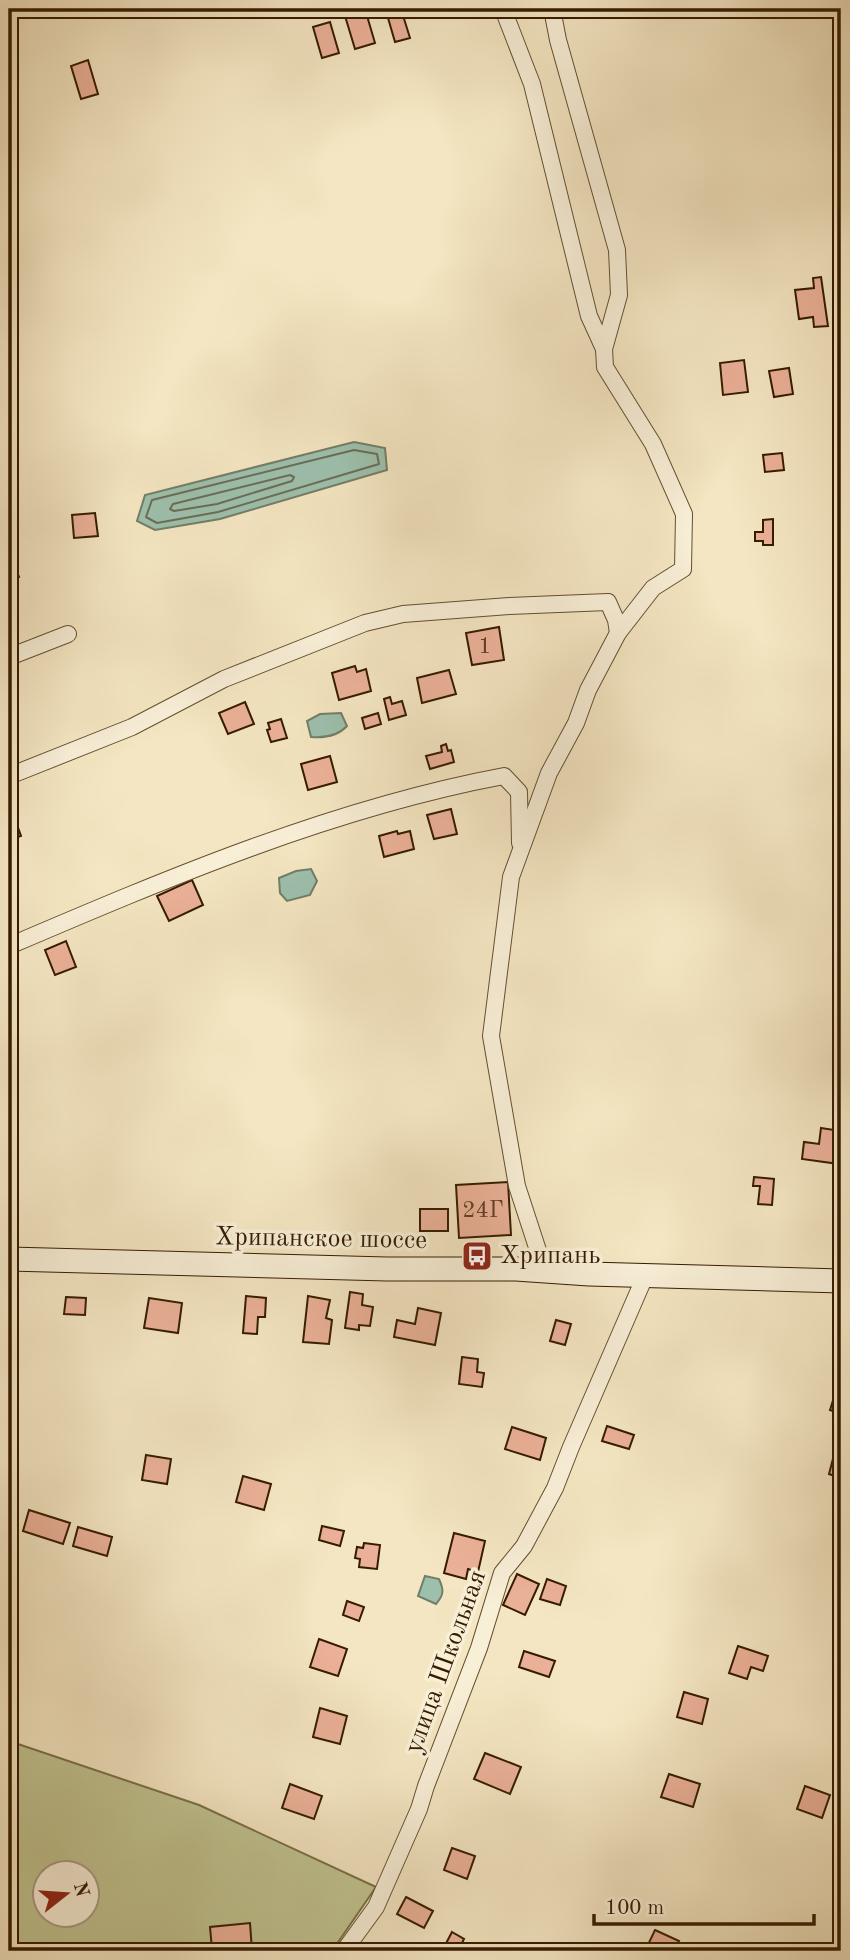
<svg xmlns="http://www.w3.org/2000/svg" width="850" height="1960" viewBox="0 0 850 1960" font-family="'Old Standard TT',serif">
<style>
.green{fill:#c0c390;stroke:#7a6f48;stroke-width:2;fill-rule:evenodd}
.water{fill:#9dc0ad;stroke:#737e68;stroke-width:2}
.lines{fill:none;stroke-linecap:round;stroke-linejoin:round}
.shore{stroke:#696e56;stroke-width:2}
.building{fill:#ebb198;stroke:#351b00;stroke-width:2}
.minor-casing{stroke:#654e30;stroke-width:18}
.secondary-casing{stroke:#351b00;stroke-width:25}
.minor{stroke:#f8efd7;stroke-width:16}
.secondary{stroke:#f8efd7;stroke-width:23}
.labels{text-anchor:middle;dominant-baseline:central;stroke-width:7;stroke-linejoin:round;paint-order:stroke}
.number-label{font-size:23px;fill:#624026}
.street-label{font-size:26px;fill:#351b00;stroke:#f8efd7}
.poi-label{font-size:26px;fill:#351b00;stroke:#f8efd7;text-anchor:start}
</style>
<rect width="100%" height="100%" fill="#f4e6c2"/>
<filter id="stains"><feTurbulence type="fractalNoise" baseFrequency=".00286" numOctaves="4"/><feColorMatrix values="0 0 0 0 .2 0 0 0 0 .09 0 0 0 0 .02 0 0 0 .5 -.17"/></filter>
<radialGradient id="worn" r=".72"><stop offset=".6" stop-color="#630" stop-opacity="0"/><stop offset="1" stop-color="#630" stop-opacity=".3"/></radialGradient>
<path class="green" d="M 9,1741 L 199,1805 L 376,1887 L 332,1951 L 9,1951 L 9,1877 L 16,1857 L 9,1854 ZM 46,1872 L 88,1872 L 88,1914 L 46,1914 Z"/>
<g class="water">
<polygon points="354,442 385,448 387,470 220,519 155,530 137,521 145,495"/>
<path d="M 341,713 L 347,726 C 338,736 324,738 311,737 L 307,721 L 320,714 Z"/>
<polygon points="311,869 317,881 310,895 287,901 280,893 279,878 296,871"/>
<path d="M 425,1576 L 439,1579 C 444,1590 444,1595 436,1604 L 418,1596 Z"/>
</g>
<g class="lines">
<g class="shore">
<polygon points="354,450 377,454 379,464 218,512 157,523 146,517 152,500"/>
<polygon points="290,475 294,477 292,481 217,504 174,511 170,509 173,504"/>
</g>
</g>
<g class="building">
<polygon points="365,9 375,43 355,49 345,16"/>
<polygon points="395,9 401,9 410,38 395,42 386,11"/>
<polygon points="330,22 339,53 322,58 313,27"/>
<polygon points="88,60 98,94 81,99 71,66"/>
<polygon points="821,277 828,326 814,327 813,317 799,319 795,290 814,288 813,278"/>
<polygon points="744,360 748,392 723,395 720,363"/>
<polygon points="789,368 793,394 774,397 769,371"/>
<polygon points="782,453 784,470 765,472 763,455"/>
<polygon points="95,513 98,536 74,538 72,515"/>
<polygon points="773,519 773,545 763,545 763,541 755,541 755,532 763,532 763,520"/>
<polygon points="9,553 19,577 9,581"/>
<polygon points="499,627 504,660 472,665 466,633"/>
<polygon points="355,666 357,672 366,669 371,691 339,700 332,673"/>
<polygon points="449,670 456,694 422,703 417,678"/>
<polygon points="390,697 392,704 402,701 406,715 389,720 384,699"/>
<polygon points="245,702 254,724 228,734 219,713"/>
<polygon points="378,713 381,724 365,729 362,718"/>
<polygon points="281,719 287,738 271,742 267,730 270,729 268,723"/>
<polygon points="446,744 448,751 451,750 454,762 430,769 426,756 442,752 441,746"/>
<polygon points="330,756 337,782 308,790 301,764"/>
<polygon points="451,809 457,834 434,839 427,815"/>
<polygon points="13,814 21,836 9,840 9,815"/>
<polygon points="397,831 398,834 410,831 414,849 384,857 379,836"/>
<polygon points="192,880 203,905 169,921 157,896"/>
<polygon points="66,941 76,967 55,975 45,950"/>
<polygon points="821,1128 841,1131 839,1164 802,1159 804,1142 819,1144"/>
<polygon points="754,1177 774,1179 772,1205 758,1204 760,1186 753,1186"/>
<polygon points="508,1182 511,1235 459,1238 456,1185"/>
<rect x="420" y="1209" width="28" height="22"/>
<polygon points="350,1292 363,1294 362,1305 373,1307 370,1326 359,1325 359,1330 345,1328"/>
<polygon points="246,1296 266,1298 265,1317 258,1317 257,1334 243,1333"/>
<polygon points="308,1296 330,1300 326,1318 332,1320 329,1344 303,1342"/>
<polygon points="66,1297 86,1298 85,1315 64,1314"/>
<polygon points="149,1298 182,1303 178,1333 144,1328"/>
<polygon points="418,1308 441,1313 435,1345 394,1337 397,1320 415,1324"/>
<polygon points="556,1320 571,1324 565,1345 550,1341"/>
<polygon points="462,1357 478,1359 477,1372 484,1373 482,1387 459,1384"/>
<polygon points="835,1394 841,1395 841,1417 835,1415 836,1412 830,1410"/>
<polygon points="607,1426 634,1435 629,1449 602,1441"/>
<polygon points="512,1427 546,1438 540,1460 505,1449"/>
<polygon points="835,1451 841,1452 841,1478 829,1474"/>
<polygon points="146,1455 171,1459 167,1484 142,1480"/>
<polygon points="243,1476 271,1484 264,1510 236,1502"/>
<polygon points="29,1510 70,1523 63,1544 23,1531"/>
<polygon points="322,1526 344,1531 340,1546 319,1540"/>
<polygon points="78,1527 112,1537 107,1556 73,1546"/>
<polygon points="454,1533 485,1541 478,1572 468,1569 466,1579 444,1573"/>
<polygon points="364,1543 380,1545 377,1569 359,1567 360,1559 355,1558 357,1547 363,1548"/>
<polygon points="517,1574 539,1584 525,1615 503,1605"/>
<polygon points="547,1579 566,1586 560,1605 540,1599"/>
<polygon points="347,1601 364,1607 359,1621 343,1615"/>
<polygon points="319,1639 347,1649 338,1676 310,1667"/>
<polygon points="738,1646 768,1656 763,1671 751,1667 747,1679 729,1673"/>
<polygon points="524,1651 555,1661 549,1677 519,1667"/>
<polygon points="684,1692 708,1699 702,1724 677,1717"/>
<polygon points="320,1708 347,1716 340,1744 313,1737"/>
<polygon points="485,1753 521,1767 510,1794 474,1779"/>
<polygon points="669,1774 700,1784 693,1807 661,1797"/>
<polygon points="290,1784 322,1796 314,1819 282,1808"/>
<polygon points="805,1786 830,1795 822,1818 797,1809"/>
<polygon points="452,1848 475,1856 467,1879 444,1870"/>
<polygon points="406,1897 433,1911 424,1928 397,1914"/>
<polygon points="250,1923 252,1951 232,1951 232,1947 212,1949 210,1927"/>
<polygon points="655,1930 679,1941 674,1951 645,1951"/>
<polygon points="452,1932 464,1939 458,1951 442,1951"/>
</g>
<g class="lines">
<g class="minor-casing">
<g id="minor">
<polyline points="503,9 532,84 589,316 604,349"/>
<polyline points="9,657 68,634"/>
<polyline points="9,776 132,727 224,679 365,623 403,614 509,606 608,602 616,620 618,633"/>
<path d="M 9,946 C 168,878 333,808 504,776 L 519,792 L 520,843"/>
<polyline points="545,1272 517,1186 491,1036 511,877 549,773 576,723 588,690 618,633 653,588 683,569 684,514 653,444 605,367 604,349 619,295 617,250 558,40 552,9"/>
<polyline points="344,1951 376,1907 419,1809 426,1786 479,1648 502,1573 524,1546 555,1488 571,1447 646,1274"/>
</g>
</g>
<g class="secondary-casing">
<polyline id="secondary" points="9,1259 387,1269 516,1269 589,1274 841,1281"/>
</g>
<use href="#minor" class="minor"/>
<use href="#secondary" class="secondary"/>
</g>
<defs>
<g id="bus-square" transform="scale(1.575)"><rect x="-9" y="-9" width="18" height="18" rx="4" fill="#8f2418" stroke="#f8efd7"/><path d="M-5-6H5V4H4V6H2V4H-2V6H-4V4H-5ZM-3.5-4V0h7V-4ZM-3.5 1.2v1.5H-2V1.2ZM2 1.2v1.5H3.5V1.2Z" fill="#fff"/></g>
</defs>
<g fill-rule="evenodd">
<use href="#bus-square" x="477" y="1256"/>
</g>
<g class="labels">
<g class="number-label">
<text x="485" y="646">1</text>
<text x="483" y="1210">24Г</text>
</g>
<g class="street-label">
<text transform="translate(321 1239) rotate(1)">Хрипанское шоссе</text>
<text transform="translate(446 1662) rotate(-70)">улица Школьная</text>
</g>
<g class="poi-label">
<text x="500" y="1256">Хрипань</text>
</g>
</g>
<rect width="850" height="1960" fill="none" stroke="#f4e6c2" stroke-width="35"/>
<rect x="10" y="10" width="829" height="1939" fill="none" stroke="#351b00" stroke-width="3.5"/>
<rect x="18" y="18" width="815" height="1925" fill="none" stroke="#351b00" stroke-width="2"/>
<g transform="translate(66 1894) rotate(73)"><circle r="33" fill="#f8efd7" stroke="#aa9a81" stroke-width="2"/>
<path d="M0-5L12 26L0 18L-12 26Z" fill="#8f2418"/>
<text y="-10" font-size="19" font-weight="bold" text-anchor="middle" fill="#351b00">N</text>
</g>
<path d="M594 1914v10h220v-10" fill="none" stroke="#351b00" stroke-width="3.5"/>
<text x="605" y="1914" font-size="21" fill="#351b00" stroke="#f8efd7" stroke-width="5" paint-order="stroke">100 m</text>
<rect width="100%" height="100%" filter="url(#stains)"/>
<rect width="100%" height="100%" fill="url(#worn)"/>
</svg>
